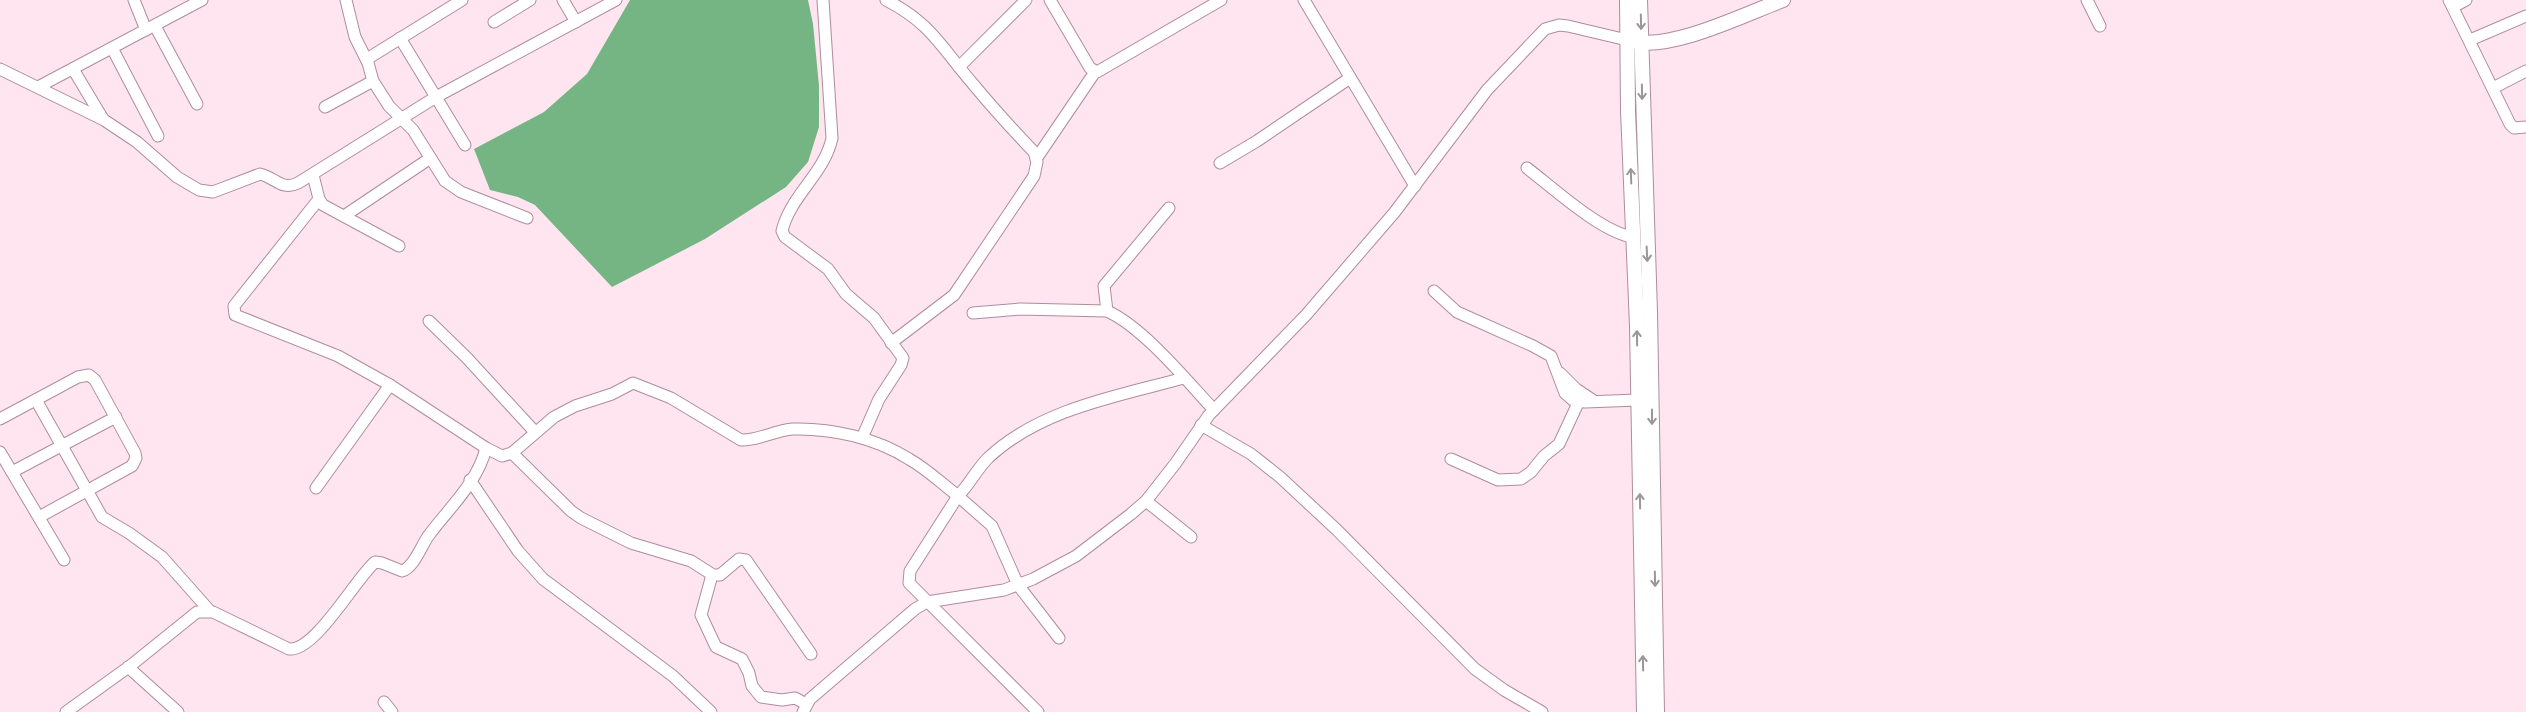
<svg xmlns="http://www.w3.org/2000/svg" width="2526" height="712" font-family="'Work Sans',sans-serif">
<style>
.water{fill:#75b583}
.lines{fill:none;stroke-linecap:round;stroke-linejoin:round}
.minor-casing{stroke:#b08c9c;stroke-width:13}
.tertiary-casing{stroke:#b08c9c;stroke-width:16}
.minor{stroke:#fff;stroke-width:11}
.tertiary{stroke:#fff;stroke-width:14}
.oneway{stroke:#9c9699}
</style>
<rect width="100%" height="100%" fill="#fee5f0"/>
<!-- water -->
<path class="water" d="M 630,0 L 808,0 L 813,24 L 819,86 L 819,127 L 808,162 L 786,187 L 705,239 L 612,287 L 535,205 L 518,197 L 490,190 L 474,149 L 544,112 L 587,74 Z"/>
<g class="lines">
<defs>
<g id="minor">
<path d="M 134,0 L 146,30"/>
<path d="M 346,0 L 355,37 L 368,63 L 373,81 L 389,106 L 413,130 L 445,181 L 461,192 L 527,218"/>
<path d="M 563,0 L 576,22"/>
<path d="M 823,0 L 832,138 C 825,173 790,196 782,231 L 785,237 L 828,269 L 846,294 L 874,318 L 903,358 L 901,365 L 879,399 L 862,438"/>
<path d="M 886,0 C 931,23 941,47 973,84 C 992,107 1013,130 1034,152 L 1037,162 L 1034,176 L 954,295 L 891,343"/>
<path d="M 1050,0 L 1090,68 L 1097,72 L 1221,0"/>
<path d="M 1304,0 L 1415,186"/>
<path d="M 2087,0 L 2100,26"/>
<path d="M 2449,0 L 2510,124 L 2514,128 L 2526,127"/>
<path d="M 2453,7 L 2466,0"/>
<path d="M 494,22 L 530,0"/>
<path d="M 155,26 L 197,104"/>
<path d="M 400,38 L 465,145"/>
<path d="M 2470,40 L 2526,16"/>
<path d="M 112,48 L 158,136"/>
<path d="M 367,59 L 462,0"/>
<path d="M 959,67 L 1026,0"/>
<path d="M 0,69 L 104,120 L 137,142 L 177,177 L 199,190 L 213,192 L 260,174 C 276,178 282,191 298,183 L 436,97 L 616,0"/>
<path d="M 73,69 L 103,119"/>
<path d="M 38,87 L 202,0"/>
<path d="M 2493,88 L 2526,71"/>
<path d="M 325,107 L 373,81"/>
<path d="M 1036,159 L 1095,72"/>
<path d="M 1220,163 L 1257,141 L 1350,78"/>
<path d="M 1527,168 C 1553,188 1602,233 1633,237"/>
<path d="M 313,175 L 319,199 L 323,205 L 399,246"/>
<path d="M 319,199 L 234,306 L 235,315 L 338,356 L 390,385 L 486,448 L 502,456 L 512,453 L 554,417 L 575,406 L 612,394 L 633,383 L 671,398 L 741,440 C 758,441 775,430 793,429 C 832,428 876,438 909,459 C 927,469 942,484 958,496 C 969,485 977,469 988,458 C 1040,409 1118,396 1184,378"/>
<path d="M 344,216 L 429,159"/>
<path d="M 1434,291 L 1457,312 L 1533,346 L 1551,356 L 1565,393 L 1573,400 L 1585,402 L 1638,400"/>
<path d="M 1107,311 L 1104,286 L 1169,208"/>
<path d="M 973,313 L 1020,309 L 1107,311 C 1143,327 1187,381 1214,410"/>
<path d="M 429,321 L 467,358 L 535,432"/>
<path d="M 1560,373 L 1576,389 L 1594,401"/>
<path d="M 36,400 L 102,517 L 129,533 L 162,557 L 209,610"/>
<path d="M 0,419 L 78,377 L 89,375 L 95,380 L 135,453 L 136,458 L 132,466 L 39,517"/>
<path d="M 1201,425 L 1251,454 L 1280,477 L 1337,530 L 1475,669 L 1504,690 L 1542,712"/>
<path d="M 0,452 L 64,560"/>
<path d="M 512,453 L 571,511 L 581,518 L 631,543 L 691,561 L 713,575 L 720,575 L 739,559 L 746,560 L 811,654"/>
<path d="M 1451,459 L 1498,480 L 1521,479 L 1531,472 L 1544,456 L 1559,444 L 1579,401"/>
<path d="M 12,472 L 116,417"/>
<path d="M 470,480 L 518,551 L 543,579 L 673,676 L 711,712"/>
<path d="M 316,488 L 390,385"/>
<path d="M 1146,501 L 1191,537"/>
<path d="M 712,575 L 701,615 L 716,647 L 742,659 L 749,673 L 752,686 L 761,697 L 782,700 L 795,698 L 806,704"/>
<path d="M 128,667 L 178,712"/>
<path d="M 384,702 L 392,712"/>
<path d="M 66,712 L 130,666 L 197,612 L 213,612 L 289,649 C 315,652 356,578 375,562 L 382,563 L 402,571 C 414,568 422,544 429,535 C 449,508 478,482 486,448"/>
<path d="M 803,712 L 810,699 L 915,609 L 927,602 L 1004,590 L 1033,579 L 1076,556 L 1131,514 L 1146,501 L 1175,464 L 1209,415 L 1306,315 L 1394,213 L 1487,90 L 1545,29 L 1559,25 L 1568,26 L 1627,40"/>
<path d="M 1038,712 L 909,583 L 910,571 L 958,496 L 992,526 L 1018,585 L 1059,638"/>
</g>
<g id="tertiary">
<path d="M 1627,0 L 1628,111 L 1637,326 L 1644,712"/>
<path d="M 1640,0 L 1650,312 L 1657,712"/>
<path d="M 1633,41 C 1671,51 1745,14 1783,0"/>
</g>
</defs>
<!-- minor casing -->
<use href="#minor" class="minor-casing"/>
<!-- tertiary casing -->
<use href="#tertiary" class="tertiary-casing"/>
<!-- minor -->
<use href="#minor" class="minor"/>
<!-- tertiary -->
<use href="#tertiary" class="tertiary"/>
</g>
<!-- one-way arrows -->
<defs><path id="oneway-shaft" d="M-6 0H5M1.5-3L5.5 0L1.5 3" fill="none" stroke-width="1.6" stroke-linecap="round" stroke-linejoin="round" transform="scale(1.25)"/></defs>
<g class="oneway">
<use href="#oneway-shaft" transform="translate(1641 22) rotate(89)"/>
<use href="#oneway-shaft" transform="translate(1642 92) rotate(89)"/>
<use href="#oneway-shaft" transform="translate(1631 176) rotate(-92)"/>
<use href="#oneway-shaft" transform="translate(1647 254) rotate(87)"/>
<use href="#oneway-shaft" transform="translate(1637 338) rotate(-91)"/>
<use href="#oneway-shaft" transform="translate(1652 417) rotate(90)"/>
<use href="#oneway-shaft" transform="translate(1640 501) rotate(-91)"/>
<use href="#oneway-shaft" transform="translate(1655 579) rotate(89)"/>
<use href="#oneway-shaft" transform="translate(1643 663) rotate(-91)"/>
</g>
</svg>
